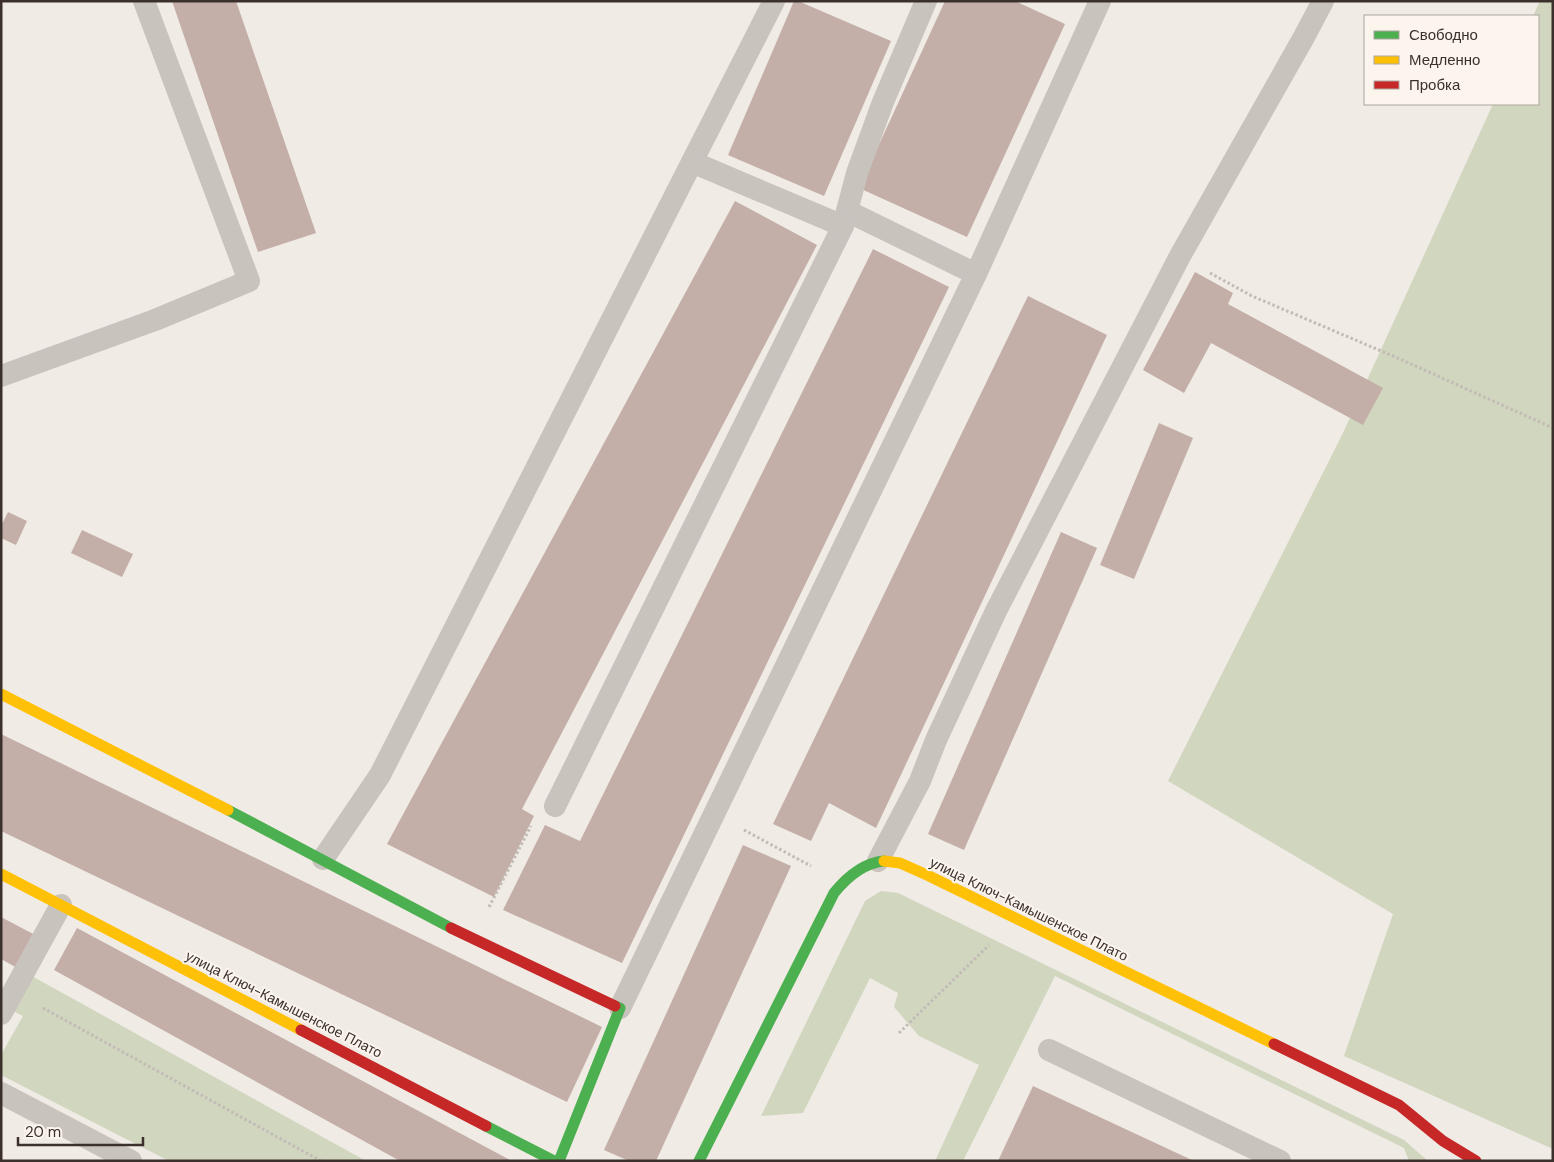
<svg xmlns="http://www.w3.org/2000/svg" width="1554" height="1162" font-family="'DM Sans',sans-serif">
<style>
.green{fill:#d1d6bf}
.building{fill:#c3afa7}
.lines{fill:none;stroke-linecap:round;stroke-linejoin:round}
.path{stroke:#c2bbb6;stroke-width:3;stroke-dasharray:2.5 2.5;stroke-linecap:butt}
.lane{stroke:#c9c3be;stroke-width:22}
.fast{stroke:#4caf50;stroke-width:11}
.slow{stroke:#ffc107;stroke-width:11}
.jam{stroke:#c62828;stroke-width:11}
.labels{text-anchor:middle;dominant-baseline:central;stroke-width:4;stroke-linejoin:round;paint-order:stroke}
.street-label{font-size:14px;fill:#3b302b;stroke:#fbf5ee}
</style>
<rect width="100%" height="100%" fill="#f0ebe5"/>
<!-- green -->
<g class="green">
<path d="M 1540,1 L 1553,1 L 1553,1149 L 1344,1056 L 1393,914 L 1168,781 L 1342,435 L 1493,104 L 1538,104 L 1538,16 L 1533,16 Z"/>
<path d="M 881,891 L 898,893 L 1404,1140 L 1428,1161 L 1409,1161 L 1404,1148 L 1055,976 L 963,1161 L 935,1161 L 979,1065 L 919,1036 L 894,1007 L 898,993 L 870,978 L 803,1113 L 761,1116 L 865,901 Z"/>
<path d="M 30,975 L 366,1161 L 169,1161 L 1,1075 L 1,1055 L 23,1016 L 11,1010 Z"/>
</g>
<!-- building -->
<g class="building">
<path d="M 172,1 L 236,1 L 316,233 L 258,252 Z"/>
<path d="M 794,1 L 798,1 L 891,41 L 824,196 L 728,155 Z"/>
<path d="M 945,1 L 1015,1 L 1065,24 L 967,237 L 859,188 Z"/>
<path d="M 735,201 L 817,245 L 522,809 L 534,816 L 494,897 L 387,844 Z"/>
<path d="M 873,249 L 949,287 L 622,963 L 503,910 L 545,825 L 580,841 Z"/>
<path d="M 1195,272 L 1233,293 L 1228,304 L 1383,388 L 1363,425 L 1211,343 L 1184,393 L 1143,370 Z"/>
<path d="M 1028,296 L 1107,335 L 876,828 L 829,803 L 811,841 L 773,824 Z"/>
<path d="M 1159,423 L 1193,438 L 1134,579 L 1100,565 Z"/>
<path d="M 8,512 L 27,521 L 16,545 L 1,538 L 1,526 Z"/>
<path d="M 82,530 L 133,554 L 122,577 L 71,553 Z"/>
<path d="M 1061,532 L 1097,548 L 964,850 L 928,834 Z"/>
<path d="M 1,734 L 602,1027 L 567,1102 L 1,831 Z"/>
<path d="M 743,845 L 791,866 L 656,1161 L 629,1161 L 604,1150 Z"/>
<path d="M 1,917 L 37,936 L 19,969 L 1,959 Z"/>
<path d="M 77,928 L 512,1161 L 400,1161 L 54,970 Z"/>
<path d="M 1033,1086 L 1194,1161 L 998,1161 Z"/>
</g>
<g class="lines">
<!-- path -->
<g class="path">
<path d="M 1210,273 L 1252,296 L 1400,359 L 1553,428"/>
<path d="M 744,830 L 811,866"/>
<path d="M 489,907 L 531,826"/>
<path d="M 43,1008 L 321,1161"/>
<path d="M 899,1033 L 989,945"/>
</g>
<!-- lane -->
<g class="lane">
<path d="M 692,162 L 774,1"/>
<path d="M 847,211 L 976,274"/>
<path d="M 1,376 L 155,320 L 249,281 L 144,1"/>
<path d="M 555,806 L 843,226 L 857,173 L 883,102 L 926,1"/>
<path d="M 323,859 L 380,775 L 692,162 L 843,226"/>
<path d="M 878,861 L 920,781 L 936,740 L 996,611 L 1180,256 L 1304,37 L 1323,1"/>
<path d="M 620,1008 L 976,274 L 1100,1"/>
<path d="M 1,1014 L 61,905"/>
<path d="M 1049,1050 L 1280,1161"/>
<path d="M 1,1093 L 131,1161"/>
</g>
<!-- fast -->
<g class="fast">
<path d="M 228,810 L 451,928"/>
<path d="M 486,1126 L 554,1161"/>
<path d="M 559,1161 L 620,1008 L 615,1006"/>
<path d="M 699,1161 L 834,893 C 847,877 863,863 884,861"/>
</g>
<!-- slow -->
<g class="slow">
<path d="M 1,694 L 228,810"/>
<path d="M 884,861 L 900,863 L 927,875 L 1274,1044"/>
<path d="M 1,874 L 301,1030"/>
</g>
<!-- jam -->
<g class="jam">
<path d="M 451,928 L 615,1006"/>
<path d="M 301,1030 L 486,1126"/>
<path d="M 1274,1044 L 1399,1105 L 1443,1141 L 1476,1161"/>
</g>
</g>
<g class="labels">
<!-- street labels -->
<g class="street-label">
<text transform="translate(1029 909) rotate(26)">улица Ключ-Камышенское Плато</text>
<text transform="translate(284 1004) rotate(27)">улица Ключ-Камышенское Плато</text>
</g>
</g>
<!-- border -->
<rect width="1554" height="1162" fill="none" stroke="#3b302b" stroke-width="5"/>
<!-- legend -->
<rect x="1364" y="15" width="175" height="90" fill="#fbf5ee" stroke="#aea6a0"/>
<rect x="1374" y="31" width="25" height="8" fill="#4caf50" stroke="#aea6a0"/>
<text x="1409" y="40" font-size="15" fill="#3b302b">Свободно</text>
<rect x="1374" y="56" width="25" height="8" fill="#ffc107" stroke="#aea6a0"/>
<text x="1409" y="65" font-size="15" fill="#3b302b">Медленно</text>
<rect x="1374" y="81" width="25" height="8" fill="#c62828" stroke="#aea6a0"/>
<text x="1409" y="90" font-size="15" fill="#3b302b">Пробка</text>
<!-- scale -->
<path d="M18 1137v8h125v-8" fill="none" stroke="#3b302b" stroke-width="2.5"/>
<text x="25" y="1137" font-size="15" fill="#3b302b" stroke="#fbf5ee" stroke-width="4" paint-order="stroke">20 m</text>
</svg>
